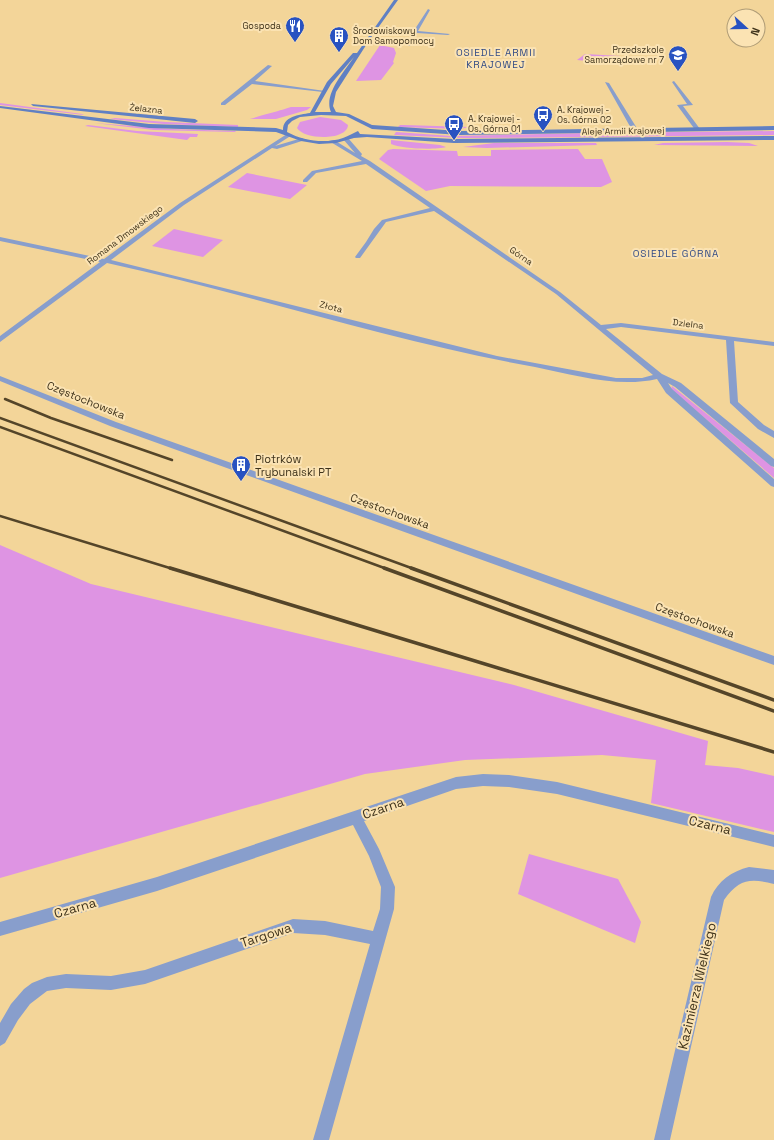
<svg xmlns="http://www.w3.org/2000/svg" width="774" height="1140" font-family="'Space Grotesk',sans-serif">
<style>
.green{fill:#de94e3}
.lines{fill:none;stroke-linecap:round;stroke-linejoin:round}
.street{fill:#889ecc;fill-rule:evenodd}
.secondary{fill:#6080c3;fill-rule:evenodd}
.rail-far1{stroke:#544529;stroke-width:2.5}
.rail{stroke:#544529;stroke-width:3.5}
.labels{text-anchor:middle;dominant-baseline:central;stroke-width:4;stroke-linejoin:round;paint-order:stroke}
.far-poi-label{font-size:9px;fill:#3e321a;stroke:#fbe3b3;text-anchor:start}
.far-street-label{font-size:9px;fill:#3e321a;stroke:#fbe3b3}
.far-neighbourhood-label{font-size:10px;letter-spacing:1px;fill:#334c85;stroke:#fbe3b3}
.street-label{font-size:11px;fill:#3e321a;stroke:#fbe3b3}
.poi-label{font-size:11px;fill:#3e321a;stroke:#fbe3b3;text-anchor:start}
.near-street-label{font-size:13px;fill:#3e321a;stroke:#fbe3b3}
</style>
<rect width="100%" height="100%" fill="#f3d599"/>
<!-- green -->
<g class="green">
<path d="M 380,45 L 394,48 L 396,53 L 393,62 L 394,63 L 381,80 L 356,81 Z"/>
<path d="M 585,54 L 620,56 L 620,64 L 577,60 Z"/>
<path d="M 0,103 L 82,114 L 84,115 L 0,105 Z"/>
<path d="M 291,107 L 311,107 L 307,110 L 276,119 L 250,119 C 252,118 286,109 291,107 Z"/>
<path d="M 320,117 L 341,120 L 348,125 C 347,141 304,140 297,128 L 300,122 Z"/>
<path d="M 115,118 L 166,122 L 238,125 L 238,127 L 164,124 L 110,119 Z"/>
<path d="M 94,123 L 171,129 L 236,131 L 235,132 L 154,130 Z"/>
<path d="M 88,125 L 137,131 L 198,134 L 197,137 L 190,137 L 187,140 L 85,126 Z"/>
<path d="M 400,125 L 404,125 L 469,127 L 460,129 L 398,127 Z"/>
<path d="M 774,131 L 774,135 L 599,137 L 597,133 Z"/>
<path d="M 396,132 L 451,136 L 591,133 L 593,137 L 464,138 L 394,135 Z"/>
<path d="M 391,140 L 440,145 L 446,147 C 436,150 401,149 391,144 Z"/>
<path d="M 727,142 L 749,143 L 758,146 L 654,145 L 663,143 Z"/>
<path d="M 494,143 L 596,143 L 597,145 L 487,148 L 463,147 Z"/>
<path d="M 393,149 L 457,151 L 458,156 L 491,156 L 491,150 L 578,149 L 585,159 L 602,159 L 612,182 L 601,187 L 450,186 L 426,191 L 379,159 L 388,150 Z"/>
<path d="M 247,173 L 307,185 L 290,199 L 228,187 Z"/>
<path d="M 174,229 L 223,240 L 203,257 L 152,246 Z"/>
<path d="M 672,386 L 774,468 L 774,478 L 671,389 Z"/>
<path d="M 0,545 L 91,584 L 514,685 L 708,741 L 705,765 L 738,768 L 774,776 L 774,832 L 651,803 L 656,760 L 602,755 L 465,760 L 365,774 L 0,878 Z"/>
<path d="M 529,854 L 618,879 L 641,922 L 635,943 L 518,894 Z"/>
</g>
<g class="lines">
<!-- street -->
<g class="street">
<path d="M 428,9 L 430,10 L 418,31 L 450,34 L 448,35 L 417,33 L 410,46 L 406,46 L 413,32 Z"/>
<path d="M 268,65 L 272,66 L 255,81 L 325,91 L 323,92 L 252,84 L 225,105 L 221,105 L 221,103 Z"/>
<path d="M 674,81 L 693,105 L 683,106 L 700,129 L 700,131 L 696,131 L 677,105 L 687,104 L 672,82 Z"/>
<path d="M 605,82 L 609,83 L 638,130 L 637,131 L 632,130 Z"/>
<path d="M 287,134 L 292,135 L 275,146 L 302,138 L 305,140 L 277,149 L 272,148 L 184,205 L 111,260 L 497,356 L 616,378 L 642,378 L 653,375 L 556,294 L 434,211 L 386,222 L 360,258 L 356,258 L 355,257 L 366,242 L 374,229 L 382,220 L 430,208 L 366,164 L 316,173 L 307,182 L 303,182 L 303,180 L 312,171 L 362,161 L 329,141 L 334,140 L 355,153 L 343,139 L 348,138 L 362,154 L 361,156 L 370,161 L 560,292 L 601,325 L 621,323 L 774,342 L 774,346 L 734,341 L 738,402 L 764,425 L 774,431 L 774,438 L 758,429 L 730,403 L 726,340 L 621,327 L 606,329 L 662,374 L 681,383 L 774,459 L 774,467 L 771,466 L 675,387 L 668,383 L 672,389 L 774,479 L 774,487 L 771,486 L 666,393 L 657,379 C 617,388 575,375 535,367 C 391,341 250,294 107,263 L 0,342 L 0,336 L 100,262 L 0,241 L 0,237 L 104,259 L 180,203 Z"/>
<path d="M 0,376 L 116,422 L 774,656 L 774,665 L 110,426 L 0,381 Z"/>
<path d="M 483,774 L 509,775 L 557,782 L 774,835 L 774,847 L 557,794 L 509,787 L 483,786 L 456,789 L 364,821 L 379,849 L 395,887 L 394,909 L 329,1140 L 313,1140 L 370,944 L 325,935 L 293,933 L 145,984 L 111,990 L 66,988 L 47,991 L 30,1004 L 18,1020 L 5,1043 L 0,1046 L 0,1023 L 11,1004 L 24,989 L 32,983 L 47,977 L 66,974 L 111,976 L 145,970 L 293,919 L 325,921 L 373,931 L 380,909 L 381,887 L 369,856 L 353,825 L 157,891 L 0,936 L 0,922 L 157,877 L 456,777 Z"/>
<path d="M 749,867 L 774,870 L 774,884 C 750,878 739,879 724,900 L 670,1140 L 654,1140 L 711,897 C 718,881 732,871 749,867 Z"/>
</g>
<!-- secondary -->
<g class="secondary">
<path d="M 394,0 L 398,0 L 370,39 L 336,92 L 333,106 L 336,112 L 349,114 L 372,125 L 460,131 L 774,126 L 774,130 L 460,135 L 372,129 L 346,116 L 321,115 L 300,117 L 292,121 L 288,125 L 287,132 C 304,141 325,144 343,138 C 349,136 353,133 358,131 L 360,134 L 454,139 L 774,136 L 774,140 L 454,143 L 367,137 L 354,138 L 336,143 L 319,144 L 301,141 L 276,132 L 149,128 L 0,108 L 0,106 L 149,124 L 276,128 L 283,130 C 283,116 299,115 310,113 L 327,82 L 353,53 L 357,53 ZM 354,57 C 345,71 323,94 331,112 L 315,112 L 331,84 Z"/>
<path d="M 31,104 L 195,119 L 198,121 L 195,123 L 33,106 Z"/>
</g>
<!-- rail-far1 -->
<g class="rail-far1">
<path d="M 5,399 L 51,418 L 172,460"/>
<path d="M 0,418 L 414,569"/>
<path d="M 0,427 L 387,569"/>
<path d="M 0,516 L 173,569"/>
</g>
<!-- rail -->
<g class="rail">
<path d="M 170,568 L 774,752"/>
<path d="M 384,568 L 774,711"/>
<path d="M 411,568 L 774,700"/>
</g>
</g>
<!-- icons -->
<defs>
<symbol id="restaurant-pin" viewBox="-11 -11 22 30"><path d="M0 17L-7.5 6A9.5 9.5 0 1 1 7.5 6Z" fill="#2852c1" stroke="#fbe3b3"/><path d="M-5-6h1v4h1v-4h1v4h1v-4h1v5L-1.5 .5V6h-2V.5L-5-1ZM5-6V6H3V1.5H1.5Q1.5-4 5-6Z" fill="#fff"/></symbol>
<symbol id="building-pin" viewBox="-11 -11 22 30"><path d="M0 17L-7.5 6A9.5 9.5 0 1 1 7.5 6Z" fill="#2852c1" stroke="#fbe3b3"/><path d="M-4-6H4V6H1V3H-1V6H-4ZM-2.5-4.3h1.7v1.8h-1.7ZM.8-4.3h1.7v1.8H.8ZM-2.5-1h1.7V.8h-1.7ZM.8-1h1.7V.8H.8Z" fill="#fff"/></symbol>
<symbol id="school-pin" viewBox="-11 -11 22 30"><path d="M0 17L-7.5 6A9.5 9.5 0 1 1 7.5 6Z" fill="#2852c1" stroke="#fbe3b3"/><path d="M0-5L7-2L0 1L-7-2ZM-4 1L0 2.5L4 1V4Q0 6-4 4Z" fill="#fff"/></symbol>
<symbol id="bus-pin" viewBox="-11 -11 22 30"><path d="M0 17L-7.5 6A9.5 9.5 0 1 1 7.5 6Z" fill="#2852c1" stroke="#fbe3b3"/><path d="M-5-6H5V4H4V6H2V4H-2V6H-4V4H-5ZM-3.5-4V0h7V-4ZM-3.5 1.2v1.5H-2V1.2ZM2 1.2v1.5H3.5V1.2Z" fill="#fff"/></symbol>
</defs>
<g fill-rule="evenodd">
<use href="#restaurant-pin" x="284" y="15" width="22" height="30"/>
<use href="#building-pin" x="328" y="25" width="22" height="30"/>
<use href="#school-pin" x="667" y="44" width="22" height="30"/>
<use href="#bus-pin" x="532" y="104" width="22" height="30"/>
<use href="#bus-pin" x="443" y="113" width="22" height="30"/>
<use href="#building-pin" x="230" y="454" width="22" height="30"/>
</g>
<g class="labels">
<!-- far-poi labels -->
<g class="far-poi-label">
<text x="281" y="26" text-anchor="end">Gospoda</text>
<text x="353" y="31">Środowiskowy<tspan x="353" dy="10">Dom Samopomocy</tspan></text>
<text x="664" y="50" text-anchor="end">Przedszkole<tspan x="664" dy="10">Samorządowe nr 7</tspan></text>
<text x="557" y="110">A. Krajowej -<tspan x="557" dy="10">Os. Górna 02</tspan></text>
<text x="468" y="119">A. Krajowej -<tspan x="468" dy="10">Os. Górna 01</tspan></text>
</g>
<!-- far-street labels -->
<g class="far-street-label">
<text transform="translate(146 109) rotate(6)">Żelazna</text>
<text transform="translate(623 131) rotate(-1)">Aleje Armii Krajowej</text>
<text transform="translate(125 235) rotate(-37)">Romana Dmowskiego</text>
<text transform="translate(521 256) rotate(34)">Górna</text>
<text transform="translate(331 307) rotate(14)">Złota</text>
<text transform="translate(688 324) rotate(7)">Dzielna</text>
</g>
<!-- far-neighbourhood labels -->
<g class="far-neighbourhood-label">
<text x="496" y="52">OSIEDLE ARMII<tspan x="496" dy="12">KRAJOWEJ</tspan></text>
<text x="676" y="253">OSIEDLE GÓRNA</text>
</g>
<!-- street labels -->
<g class="street-label">
<text transform="translate(86 400) rotate(22)">Częstochowska</text>
<text transform="translate(390 511) rotate(20)">Częstochowska</text>
<text transform="translate(695 620) rotate(20)">Częstochowska</text>
</g>
<!-- poi labels -->
<g class="poi-label">
<text x="255" y="459">Piotrków<tspan x="255" dy="13">Trybunalski PT</tspan></text>
</g>
<!-- near-street labels -->
<g class="near-street-label">
<text transform="translate(383 808) rotate(-19)">Czarna</text>
<text transform="translate(710 825) rotate(14)">Czarna</text>
<text transform="translate(75 908) rotate(-16)">Czarna</text>
<text transform="translate(266 935) rotate(-18)">Targowa</text>
<text transform="translate(697 986) rotate(-77)">Kazimierza Wielkiego</text>
</g>
</g>
<!-- north arrow -->
<g transform="translate(746 28) rotate(111)"><circle r="19" fill="#fbe3b3" stroke="#af9c76"/>
<path d="M0-3L7 15L0 10L-7 15Z" fill="#2852c1"/>
<text y="-6" font-size="11" font-weight="bold" text-anchor="middle" fill="#3e321a">N</text>
</g>
</svg>
